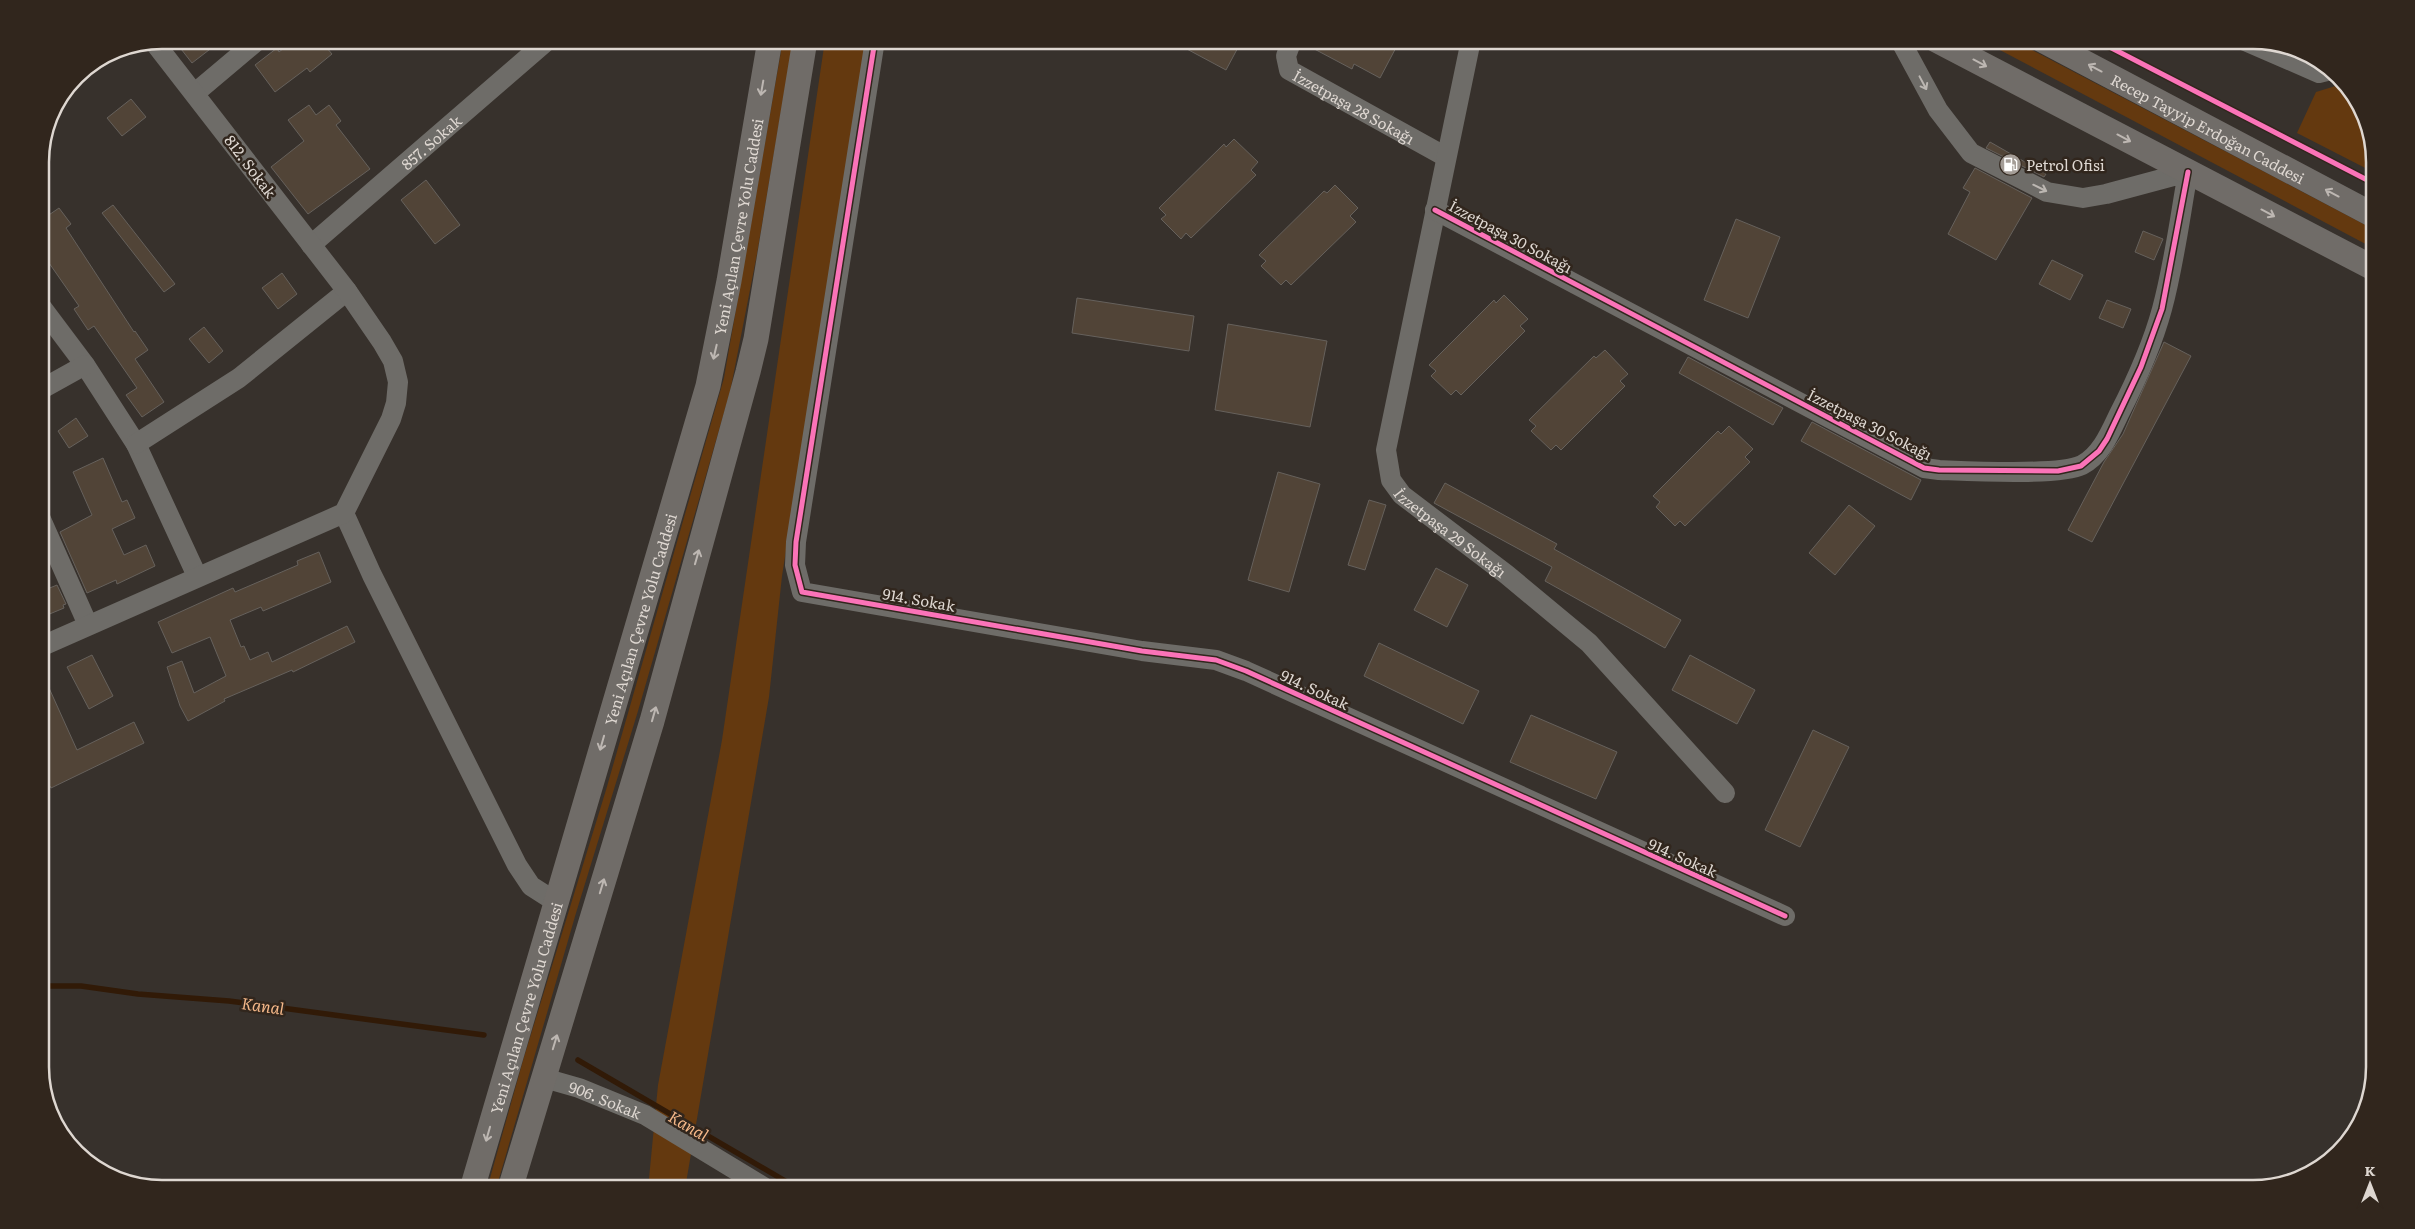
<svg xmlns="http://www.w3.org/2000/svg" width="2415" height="1229" font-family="Literata,serif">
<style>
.green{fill:#64390f}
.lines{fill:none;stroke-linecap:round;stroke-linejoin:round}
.stream{stroke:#311a07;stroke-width:5.5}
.building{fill:#514437;stroke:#66615c}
.minor{stroke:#6e6c68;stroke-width:20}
.major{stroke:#706c68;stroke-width:25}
.cycleway-casing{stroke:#31261d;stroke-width:8}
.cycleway{stroke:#fb73b8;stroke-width:5}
.oneway{stroke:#bdb7b2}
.oneway2{stroke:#bcb7b2}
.labels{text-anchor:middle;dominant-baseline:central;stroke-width:5;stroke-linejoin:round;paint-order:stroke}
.street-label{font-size:15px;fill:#ded7d1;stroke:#31261d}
.poi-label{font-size:15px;fill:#ded7d1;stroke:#31261d;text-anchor:start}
.water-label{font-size:16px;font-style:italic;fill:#f5b889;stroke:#31261d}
.rim{fill:none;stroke:#ded7d1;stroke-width:2.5}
</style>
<rect width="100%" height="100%" fill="#37312c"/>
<!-- green -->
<g class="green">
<path d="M 783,40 L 793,40 L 757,254 L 730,392 L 638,711 L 576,913 L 496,1189 L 487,1189 L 524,1057 L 606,790 L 724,378 Z"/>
<path d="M 825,40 L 866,40 L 782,576 L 769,697 L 685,1189 L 648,1189 L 658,1085 L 722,740 Z"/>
<path d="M 1981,40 L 2013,40 L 2375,230 L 2375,249 Z"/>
<path d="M 2342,84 L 2354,94 L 2375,154 L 2375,173 L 2297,133 L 2316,92 Z"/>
</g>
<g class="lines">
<!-- stream -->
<g class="stream">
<path d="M 40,986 L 81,986 L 138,994 L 229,1001 L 484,1035"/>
<path d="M 578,1060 L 799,1189"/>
</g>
</g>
<!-- building -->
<g class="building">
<path d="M 174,40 L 222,40 L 192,63 Z"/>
<path d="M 294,40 L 320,40 L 332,54 L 310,72 L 307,68 L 275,92 L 255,65 L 277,48 L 279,52 Z"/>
<path d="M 1170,40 L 1242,40 L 1226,70 Z"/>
<path d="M 1304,40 L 1400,40 L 1380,78 L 1354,64 L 1352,69 L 1303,43 Z"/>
<path d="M 131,99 L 146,117 L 122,136 L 107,118 Z"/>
<path d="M 309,105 L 316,115 L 329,105 L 341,121 L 336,125 L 370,169 L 308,214 L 271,167 L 304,141 L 288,120 Z"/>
<path d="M 1234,139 L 1258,162 L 1251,170 L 1256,175 L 1191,238 L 1186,233 L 1181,239 L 1161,219 L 1166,215 L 1159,208 L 1224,144 L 1226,147 Z"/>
<path d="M 1990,142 L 2046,174 L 2044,177 L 1986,148 Z"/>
<path d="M 1975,168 L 2032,198 L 1996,260 L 1948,234 L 1970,192 L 1963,188 Z"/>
<path d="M 426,180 L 460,225 L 435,244 L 401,200 Z"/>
<path d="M 1335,185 L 1358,208 L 1350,216 L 1356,222 L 1291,285 L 1286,280 L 1281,285 L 1261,266 L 1266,261 L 1259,255 L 1324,191 L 1327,193 Z"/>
<path d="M 113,205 L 175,284 L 164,292 L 102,213 Z"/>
<path d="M 59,208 L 71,224 L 66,228 L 134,332 L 135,331 L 148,350 L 135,359 L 164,402 L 142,417 L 126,395 L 137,388 L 94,326 L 88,330 L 74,309 L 79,306 L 40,250 L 40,221 Z"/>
<path d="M 1736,219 L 1780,237 L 1748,318 L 1704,300 Z"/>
<path d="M 2143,231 L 2163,239 L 2154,260 L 2135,252 Z"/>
<path d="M 2052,260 L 2083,275 L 2070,300 L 2039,284 Z"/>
<path d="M 282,273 L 297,294 L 278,309 L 262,288 Z"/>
<path d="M 1504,295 L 1528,319 L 1520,326 L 1525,331 L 1461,395 L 1456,390 L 1451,395 L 1431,376 L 1436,371 L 1429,365 L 1494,300 L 1496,303 Z"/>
<path d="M 1077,298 L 1194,316 L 1189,351 L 1072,333 Z"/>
<path d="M 2107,300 L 2131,309 L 2123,328 L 2099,318 Z"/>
<path d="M 1228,324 L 1327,341 L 1310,427 L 1215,410 Z"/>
<path d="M 204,327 L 223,351 L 209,363 L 189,339 Z"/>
<path d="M 2164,342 L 2191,356 L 2092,542 L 2068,530 L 2104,462 L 2123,434 Z"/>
<path d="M 1605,350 L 1628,374 L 1620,381 L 1625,386 L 1561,450 L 1556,445 L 1551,450 L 1531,431 L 1536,426 L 1529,420 L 1594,356 L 1596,358 Z"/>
<path d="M 1688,357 L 1783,408 L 1773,425 L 1679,373 Z"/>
<path d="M 76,418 L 88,436 L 69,448 L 58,431 Z"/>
<path d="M 1812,422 L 1921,480 L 1911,500 L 1801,441 Z"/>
<path d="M 1729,426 L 1753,449 L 1745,457 L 1750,462 L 1685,526 L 1680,521 L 1675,526 L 1656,507 L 1660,502 L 1653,496 L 1718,431 L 1721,434 Z"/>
<path d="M 103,458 L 122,502 L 127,500 L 135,518 L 112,529 L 124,555 L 146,545 L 155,566 L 117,584 L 116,580 L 87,593 L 60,532 L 92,515 L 73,472 Z"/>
<path d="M 1278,472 L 1320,484 L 1289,592 L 1248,580 Z"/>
<path d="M 1445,483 L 1557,544 L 1554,549 L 1681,620 L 1665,648 L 1545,581 L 1552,567 L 1434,503 Z"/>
<path d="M 1369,500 L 1386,505 L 1365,570 L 1348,565 Z"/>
<path d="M 1849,505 L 1875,526 L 1835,575 L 1809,553 Z"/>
<path d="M 319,552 L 331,582 L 263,611 L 261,607 L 230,620 L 241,647 L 244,646 L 250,660 L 268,652 L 272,662 L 347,626 L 355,642 L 293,672 L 292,670 L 224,699 L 225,701 L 188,721 L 180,706 L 167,667 L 182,661 L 194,693 L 226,676 L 210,637 L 172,653 L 158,622 L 233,588 L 235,592 L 298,565 L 297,561 Z"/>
<path d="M 1436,568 L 1468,585 L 1447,627 L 1414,610 Z"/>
<path d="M 57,585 L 66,604 L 63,605 L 64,608 L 40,618 L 40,592 Z"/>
<path d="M 1379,643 L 1479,691 L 1463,724 L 1364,676 Z"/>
<path d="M 92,655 L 113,696 L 89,709 L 67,667 Z"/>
<path d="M 1690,655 L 1755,690 L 1737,724 L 1672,690 Z"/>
<path d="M 40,668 L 77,750 L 134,722 L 144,743 L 51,788 L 50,786 L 40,791 Z"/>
<path d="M 1531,715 L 1617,752 L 1596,799 L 1510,762 Z"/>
<path d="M 1813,730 L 1849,747 L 1800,847 L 1765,830 Z"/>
</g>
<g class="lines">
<!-- minor -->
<g class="minor">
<path d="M 875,40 L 796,542 L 795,565 L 802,592 L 1142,651 L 1216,660 L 1246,671 L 1785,916"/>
<path id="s1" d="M 1292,40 L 1286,56 L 1289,70 L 1446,157"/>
<path id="s2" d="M 1471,40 L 1386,450 L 1391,480 L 1402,495 L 1506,574 L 1589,643 L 1725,793"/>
<path d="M 2243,40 L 2319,73 L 2327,71"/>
<path d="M 195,93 L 258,40"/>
<path d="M 1435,210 L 1924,468 L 1939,470 C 1967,471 2060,476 2082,465 C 2101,455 2110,433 2119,414 C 2136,381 2152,346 2162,309 C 2174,265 2180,217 2188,172 L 2106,194 L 2083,198 L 2047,192 L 1971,153 L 1938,110 L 1900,40"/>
<path id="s3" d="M 311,245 L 548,40"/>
<path d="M 40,305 L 85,365 L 136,444 L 197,576"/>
<path d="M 40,390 L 85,365"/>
<path d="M 136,444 L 239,378 L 347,291"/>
<path d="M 344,513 L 372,575 L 517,865 L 531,886 L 556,902"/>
<path d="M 40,517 L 88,625"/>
<path d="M 40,647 L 344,513 L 391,419 L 396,403 L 398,382 L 393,361 L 382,342 L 347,291 L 154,42"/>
<path id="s4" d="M 544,1078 L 579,1088 L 645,1115 L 767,1189"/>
</g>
<!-- major -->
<g class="major">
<path d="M 1936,40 L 2375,269"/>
<path id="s5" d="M 2042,40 L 2375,216"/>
<path id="s6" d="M 472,1189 L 708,386 L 729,281 L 770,40"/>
<path d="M 510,1189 L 652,721 L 748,372 L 756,339 L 805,40"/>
</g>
<defs>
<g id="cycleway">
<path d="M 875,40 L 796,542 L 795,565 L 802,592 L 1142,651 L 1216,660 L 1246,671 L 1785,916"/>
<path d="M 2096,40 L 2375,184"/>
<path d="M 1435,210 L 1924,468 L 1939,470 L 2058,471 L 2081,466 L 2099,451 L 2107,439 L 2141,367 L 2162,309 L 2188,172"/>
</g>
</defs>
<!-- cycleway casing -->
<use href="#cycleway" class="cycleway-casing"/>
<!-- cycleway -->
<use href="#cycleway" class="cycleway"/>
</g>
<!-- one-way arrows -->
<defs><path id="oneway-shaft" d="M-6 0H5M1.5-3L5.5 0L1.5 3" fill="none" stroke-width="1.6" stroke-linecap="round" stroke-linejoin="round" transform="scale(1.25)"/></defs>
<g class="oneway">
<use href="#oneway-shaft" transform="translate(1980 63) rotate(28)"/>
<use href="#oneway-shaft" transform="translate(2095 68) rotate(-152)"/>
<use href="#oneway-shaft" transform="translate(762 88) rotate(100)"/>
<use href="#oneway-shaft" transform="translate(2124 138) rotate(28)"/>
<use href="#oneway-shaft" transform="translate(2332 193) rotate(-152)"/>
<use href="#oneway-shaft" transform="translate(2268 213) rotate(28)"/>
<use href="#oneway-shaft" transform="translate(715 352) rotate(103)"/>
<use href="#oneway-shaft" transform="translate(697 557) rotate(-74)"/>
<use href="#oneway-shaft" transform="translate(654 714) rotate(-74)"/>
<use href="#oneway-shaft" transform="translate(602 743) rotate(106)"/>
<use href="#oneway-shaft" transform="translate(602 886) rotate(-73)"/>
<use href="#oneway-shaft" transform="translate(555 1042) rotate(-73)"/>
<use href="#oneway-shaft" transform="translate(488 1134) rotate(106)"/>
</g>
<g class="oneway2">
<use href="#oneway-shaft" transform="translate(1923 83) rotate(62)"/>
<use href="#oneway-shaft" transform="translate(2040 188) rotate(26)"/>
</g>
<!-- icons -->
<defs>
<symbol id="fuel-disc" viewBox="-11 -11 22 22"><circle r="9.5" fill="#a49d97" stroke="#31261d"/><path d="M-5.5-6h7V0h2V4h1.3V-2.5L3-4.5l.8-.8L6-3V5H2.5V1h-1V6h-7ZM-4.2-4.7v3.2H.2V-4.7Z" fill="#fff"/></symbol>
</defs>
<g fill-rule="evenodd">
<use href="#fuel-disc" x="1998" y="152" width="25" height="25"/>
</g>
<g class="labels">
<!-- street labels -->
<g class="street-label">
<text stroke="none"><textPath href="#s1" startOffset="106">İzzetpaşa 28 Sokağı</textPath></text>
<text stroke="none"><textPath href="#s5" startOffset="188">Recep Tayyip Erdoğan Caddesi</textPath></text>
<text stroke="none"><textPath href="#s3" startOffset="158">857. Sokak</textPath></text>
<text transform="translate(251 166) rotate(53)">812. Sokak</text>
<text stroke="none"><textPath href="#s6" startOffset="999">Yeni Açılan Çevre Yolu Caddesi</textPath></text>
<text transform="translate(1511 236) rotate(28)">İzzetpaşa 30 Sokağı</text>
<text transform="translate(1870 424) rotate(27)">İzzetpaşa 30 Sokağı</text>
<text stroke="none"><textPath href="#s2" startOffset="529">İzzetpaşa 29 Sokağı</textPath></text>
<text transform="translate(919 599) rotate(10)">914. Sokak</text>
<text stroke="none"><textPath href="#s6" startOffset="594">Yeni Açılan Çevre Yolu Caddesi</textPath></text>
<text transform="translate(1315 689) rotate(25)">914. Sokak</text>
<text transform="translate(1683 857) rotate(24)">914. Sokak</text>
<text stroke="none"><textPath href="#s6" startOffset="189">Yeni Açılan Çevre Yolu Caddesi</textPath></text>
<text stroke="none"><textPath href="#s4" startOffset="65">906. Sokak</textPath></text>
</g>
<!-- poi labels -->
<g class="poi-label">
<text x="2026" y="164">Petrol Ofisi</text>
</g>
<!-- water labels -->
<g class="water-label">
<text transform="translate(263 1005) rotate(8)">Kanal</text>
<text transform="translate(689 1125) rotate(30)">Kanal</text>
</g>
</g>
<!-- crop -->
<path d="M0 0H2415V1229H0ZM162 49H2253A113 113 0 0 1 2366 162V1067A113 113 0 0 1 2253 1180H162A113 113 0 0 1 49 1067V162A113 113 0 0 1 162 49Z" fill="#31261d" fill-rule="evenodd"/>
<path class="rim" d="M162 49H2253A113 113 0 0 1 2366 162V1067A113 113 0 0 1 2253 1180H162A113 113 0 0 1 49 1067V162A113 113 0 0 1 162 49Z"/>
<!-- north arrow -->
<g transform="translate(2370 1184)" stroke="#31261d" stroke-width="4" paint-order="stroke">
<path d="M0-4L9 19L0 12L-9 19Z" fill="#ded7d1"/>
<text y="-8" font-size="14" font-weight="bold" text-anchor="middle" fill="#ded7d1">K</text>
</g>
</svg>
